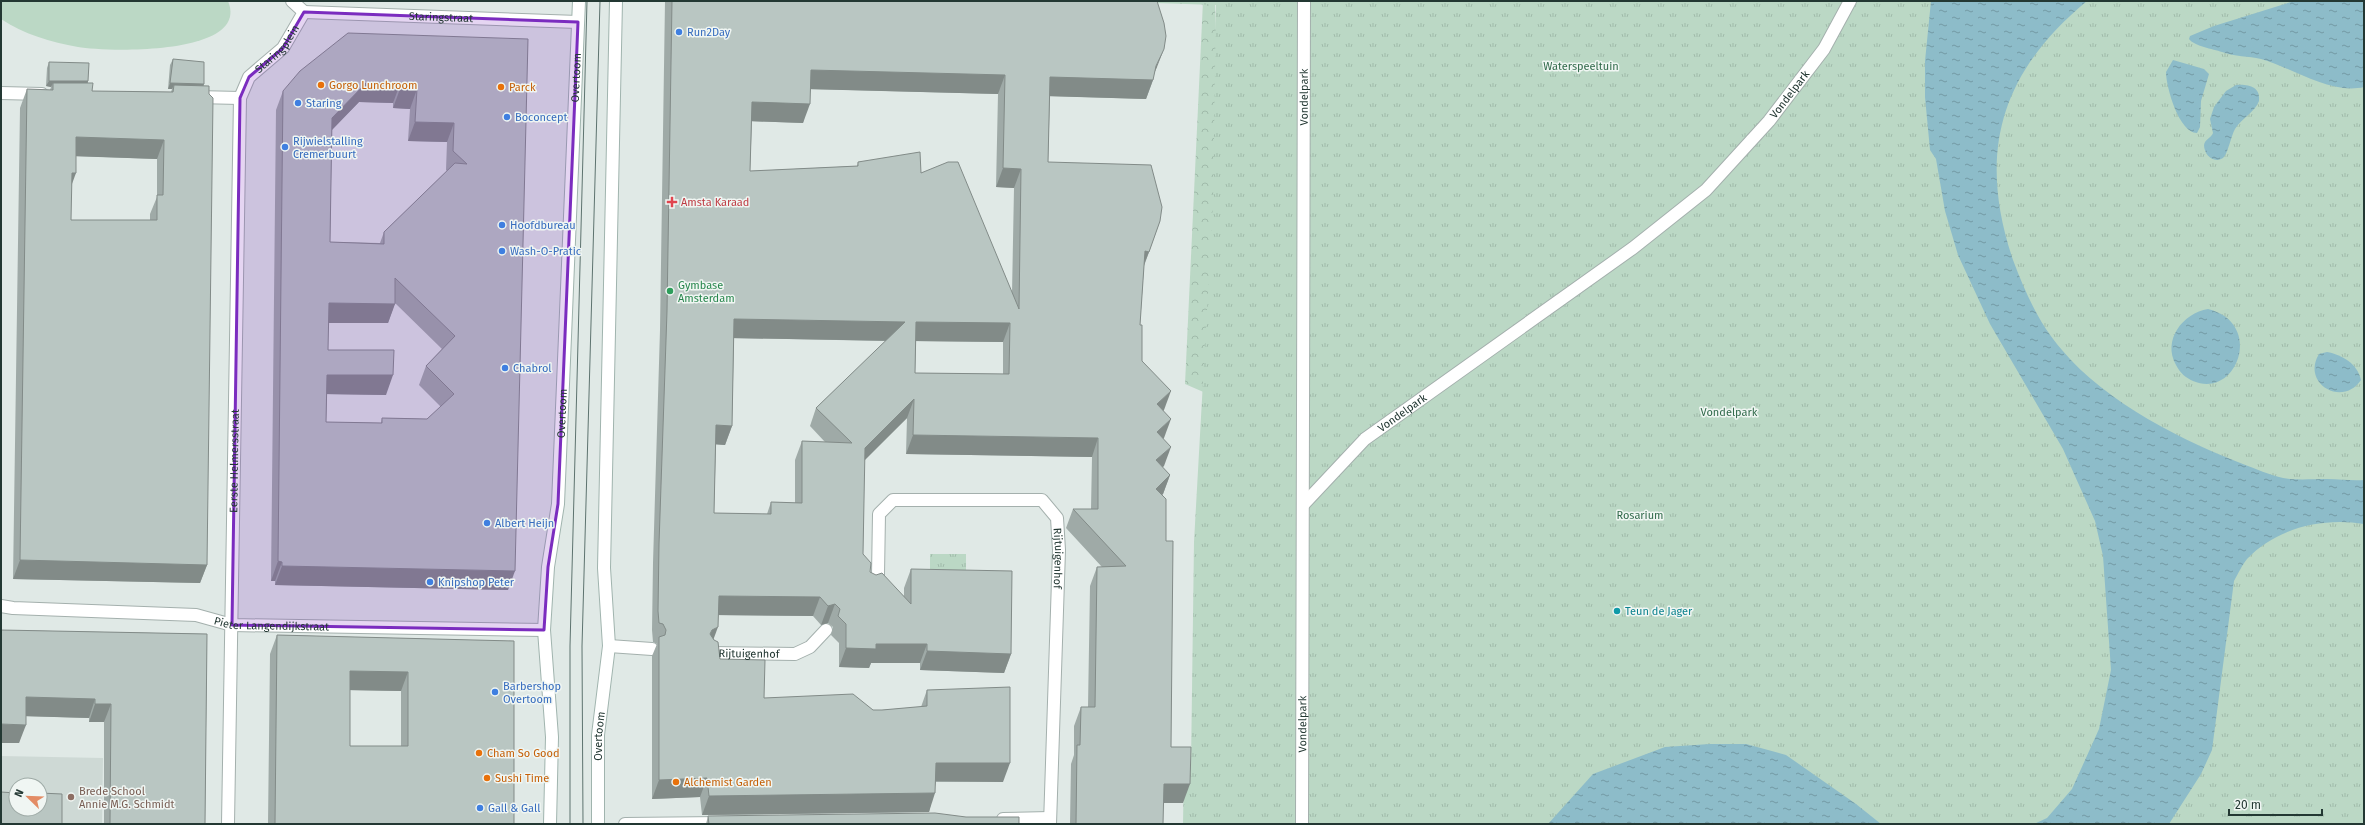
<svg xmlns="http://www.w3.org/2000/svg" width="2365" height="825" font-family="'Fira Sans',sans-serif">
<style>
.built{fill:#ced9d5;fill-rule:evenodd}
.green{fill:#bbd8c5}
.forest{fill:url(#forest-crowns)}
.park{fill:url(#park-tufts)}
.water{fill:url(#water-ripples)}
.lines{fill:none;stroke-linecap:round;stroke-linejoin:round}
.street-casing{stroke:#a4b0ad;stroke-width:14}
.secondary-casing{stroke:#a0b4ae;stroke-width:14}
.street{stroke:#fff;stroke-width:12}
.secondary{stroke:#fff;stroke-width:12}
.tram{stroke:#5d736f;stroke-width:1}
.wall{fill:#9faaa7;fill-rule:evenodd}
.shaded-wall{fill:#828b88}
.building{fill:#b9c6c2;stroke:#828b88;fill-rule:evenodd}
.marked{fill:#7b2cbf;fill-opacity:0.2;stroke:#7b2cbf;stroke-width:3;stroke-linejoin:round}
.shop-dot{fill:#3f7fe0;stroke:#f0f6f3;stroke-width:1.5}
.food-dot{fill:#e8710a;stroke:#f0f6f3;stroke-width:1.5}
.health-dot{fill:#e0444e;stroke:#f0f6f3;stroke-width:1.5}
.leisure-dot{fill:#2e9e5b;stroke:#f0f6f3;stroke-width:1.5}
.culture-dot{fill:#0f9aa8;stroke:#f0f6f3;stroke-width:1.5}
.education-dot{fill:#8d6e63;stroke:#f0f6f3;stroke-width:1.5}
.labels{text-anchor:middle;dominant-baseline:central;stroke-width:3;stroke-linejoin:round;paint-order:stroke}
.street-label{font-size:11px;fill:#233833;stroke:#f0f6f3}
.shop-label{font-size:11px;fill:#366cbe;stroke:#f0f6f3;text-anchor:start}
.park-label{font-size:11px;fill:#316a4b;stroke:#f0f6f3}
.food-label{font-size:11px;fill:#c56008;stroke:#f0f6f3;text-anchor:start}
.health-label{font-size:11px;fill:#be3a42;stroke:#f0f6f3;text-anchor:start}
.leisure-label{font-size:11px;fill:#27864d;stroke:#f0f6f3;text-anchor:start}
.culture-label{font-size:11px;fill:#0d838f;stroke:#f0f6f3;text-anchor:start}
.education-label{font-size:11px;fill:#785e54;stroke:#f0f6f3;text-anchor:start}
</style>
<defs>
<pattern id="forest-crowns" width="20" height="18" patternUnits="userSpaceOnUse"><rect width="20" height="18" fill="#bbd8c5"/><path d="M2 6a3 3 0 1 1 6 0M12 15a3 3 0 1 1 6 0" fill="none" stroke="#a0baaa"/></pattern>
<pattern id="park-tufts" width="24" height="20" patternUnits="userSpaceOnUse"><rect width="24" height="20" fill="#bbd8c5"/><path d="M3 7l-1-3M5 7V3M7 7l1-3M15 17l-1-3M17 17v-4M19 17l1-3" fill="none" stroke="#a0baaa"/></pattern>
<pattern id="water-ripples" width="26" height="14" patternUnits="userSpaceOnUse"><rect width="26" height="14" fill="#8dbcc9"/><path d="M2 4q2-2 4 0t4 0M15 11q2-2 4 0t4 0" fill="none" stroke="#739aa4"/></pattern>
</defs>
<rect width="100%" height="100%" fill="#e0e9e6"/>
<!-- built -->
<path class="built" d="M 1,756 L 103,758 L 102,824 L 1,824 ZM 16,785 L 40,785 L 40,809 L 16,809 Z"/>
<!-- green -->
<path class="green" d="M 1,1 L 228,1 C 251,56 106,52 78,47 C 51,42 23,34 1,19 Z"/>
<!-- forest -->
<path class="forest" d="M 1203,1 L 1215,3 L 1218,86 L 1208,394 L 1185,384 Z"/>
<!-- park -->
<g class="park">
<path d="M 1094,1 L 2364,1 L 2364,824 L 1183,824 L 1184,764 L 1191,764 L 1194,542 L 1213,203 L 1216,5 Z"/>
<rect x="930" y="554" width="36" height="17"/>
</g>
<!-- water -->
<g class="water">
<path d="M 1931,1 L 2087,1 C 2000,73 1977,153 2013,260 C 2025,292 2039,324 2062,350 C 2106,403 2185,442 2248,466 C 2261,471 2277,478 2290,479 C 2302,480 2315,479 2327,479 C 2340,479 2352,481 2364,480 L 2364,524 C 2323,517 2276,528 2247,559 C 2242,565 2238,574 2234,581 L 2212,750 L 2201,774 L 2169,824 L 2034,824 L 2047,818 L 2072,789 L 2099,729 L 2111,670 L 2103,556 L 2095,521 L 2063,449 L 1990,324 L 1958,255 L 1945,211 L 1936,159 L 1930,150 L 1925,97 L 1925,61 Z"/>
<path d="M 2294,1 L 2364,1 L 2364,87 C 2331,95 2293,68 2261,59 C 2248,56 2235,57 2222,52 C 2213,49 2194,46 2189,39 L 2190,36 L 2214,26 Z"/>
<path d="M 2173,60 L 2204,69 L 2209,74 L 2201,101 L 2200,127 L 2197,133 C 2179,133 2166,87 2166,72 Z"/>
<path d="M 2236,85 C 2247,84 2261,86 2259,101 C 2255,112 2242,118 2235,129 C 2231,136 2228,154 2223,158 C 2214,164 2204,155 2204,145 C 2205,139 2211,138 2213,133 L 2210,119 L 2214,107 L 2226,91 Z"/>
<path d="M 2208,309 C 2265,323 2237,400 2193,381 C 2186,378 2180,373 2176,365 C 2162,340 2183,313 2208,309 Z"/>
<path d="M 2327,352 C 2342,355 2357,363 2361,380 C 2342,408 2301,383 2319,354 Z"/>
<path d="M 1710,744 L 1746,744 L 1786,755 L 1856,804 L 1881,824 L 1548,824 L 1593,774 L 1665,747 Z"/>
</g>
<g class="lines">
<defs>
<g id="street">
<path id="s1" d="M 304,12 L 578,22"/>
<path d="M 1,93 L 42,94"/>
<path d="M 196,97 L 240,98"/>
<path id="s2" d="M 1303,505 L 1365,439 L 1633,248 L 1706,190 L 1769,121 L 1824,49 L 1850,1"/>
<path id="s3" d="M 870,587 L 878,575 L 879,514 L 893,500 L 1042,500 L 1057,518 L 1059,550 L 1050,824"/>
<path id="s4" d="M 1,606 L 13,608 L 196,615 L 232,625 L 544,630"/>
<path d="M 609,646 L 652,649"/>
<path id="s5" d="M 711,653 L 795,654 L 810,647 L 826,630"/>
<path d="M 1003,819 L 1050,818"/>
<path id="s6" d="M 228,824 L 240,98 L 249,77 L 283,48 L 304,12 L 292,1"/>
<path d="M 625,824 L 721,823"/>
<path id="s7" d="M 1302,824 L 1304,1"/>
</g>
<g id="secondary">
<path id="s8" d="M 550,824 L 552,737 L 544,630 L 548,567 L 558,504 L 579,1"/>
<path id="s9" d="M 598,824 L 598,735 L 609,646 L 604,568 L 616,1"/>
</g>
</defs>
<!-- street casing -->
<use href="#street" class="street-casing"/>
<!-- secondary casing -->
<use href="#secondary" class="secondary-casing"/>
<!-- street -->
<use href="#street" class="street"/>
<!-- secondary -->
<use href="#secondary" class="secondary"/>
<!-- tram -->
<g class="tram">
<path d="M 570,824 L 570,646 L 587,1"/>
<path d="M 583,824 L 582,646 L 600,1"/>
</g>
</g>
<!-- wall -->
<g class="wall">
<path d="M 665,1 L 1157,1 L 1157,67 L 1154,73 L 1153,80 L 1146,99 L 1050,96 L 1048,162 L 1160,221 L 1144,266 L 1140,325 L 1142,361 L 1164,410 L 1163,411 L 1164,438 L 1163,439 L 1164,466 L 1162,467 L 1170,475 L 1163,494 L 1162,495 L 1166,541 L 1171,747 L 1183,803 L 1163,803 L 1163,824 L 1070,824 L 1071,764 L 1074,755 L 1074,726 L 1081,707 L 1088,707 L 1090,586 L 1097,567 L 1102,567 L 1066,528 L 1073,509 L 1091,509 L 1092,457 L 906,454 L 907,418 L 864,460 L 863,554 L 870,572 L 904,596 L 904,588 L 911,569 L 1011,654 L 1004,673 L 920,670 L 920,663 L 871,663 L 869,668 L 839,667 L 839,643 L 831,635 L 833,627 L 828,623 L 821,625 L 813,616 L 718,615 L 713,640 L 720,659 L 764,698 L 873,710 L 882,710 L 921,707 L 927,690 L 1003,782 L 936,782 L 929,812 L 702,815 L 700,797 L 652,799 L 652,656 L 657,644 L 653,642 L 652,630 L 653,563 L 660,330 ZM 811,89 L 998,94 L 996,187 L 1014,188 L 1012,294 L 921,173 L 858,162 L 857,166 L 750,171 L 752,121 L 803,123 ZM 734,338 L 886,341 L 816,408 L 810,426 L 825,442 L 802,441 L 795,460 L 795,503 L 771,502 L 767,514 L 714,513 L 716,444 L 725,445 L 732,426 ZM 916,341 L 1003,342 L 1003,374 L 915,373 Z"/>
<path d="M 528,39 L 508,590 L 275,585 L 275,581 L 271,581 L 276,110 L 283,91 ZM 359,102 L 393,103 L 393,108 L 410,109 L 408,141 L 447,142 L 446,170 L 447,171 L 384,232 L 380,243 L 330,242 L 332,130 ZM 395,303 L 442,349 L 426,366 L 419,385 L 441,407 L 427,419 L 382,418 L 381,423 L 326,422 L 327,394 L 386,395 L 328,350 L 328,323 L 388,323 Z"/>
<path d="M 173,59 L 204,86 L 207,565 L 200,583 L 13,579 L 20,108 L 27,89 L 50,90 L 51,87 L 46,86 L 47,68 L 49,62 L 88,81 L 88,83 L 92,91 L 171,92 L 172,89 L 168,89 L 170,65 ZM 76,156 L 157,159 L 157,197 L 150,214 L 150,220 L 71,220 L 71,185 Z"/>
<path d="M 1,630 L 207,634 L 205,824 L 104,824 L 104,722 L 89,722 L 89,718 L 26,716 L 19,743 Z"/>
<path d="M 277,635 L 514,641 L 514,824 L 268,824 L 270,654 ZM 350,690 L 401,691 L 401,746 L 350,746 Z"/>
<path d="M 708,816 L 1019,824 L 706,824 Z"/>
</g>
<!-- shaded-wall -->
<g class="shaded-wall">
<path d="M 1164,49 L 1157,67 L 1151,80 L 1153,80 L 1146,99 L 1043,96 L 1050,77 L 1156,66 Z"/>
<path d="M 811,70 L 1005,75 L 998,94 L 804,89 Z"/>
<path d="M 49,81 L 88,81 L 86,87 L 53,83 L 51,87 L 46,86 Z"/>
<path d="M 170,83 L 204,84 L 202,90 L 174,85 L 172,89 L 168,89 Z"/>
<path d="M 366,83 L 400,84 L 393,103 L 359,102 L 325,137 L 332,118 Z"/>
<path d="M 400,89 L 417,89 L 410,109 L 393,108 Z"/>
<path d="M 752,102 L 810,104 L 803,123 L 745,121 Z"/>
<path d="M 415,122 L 454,123 L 447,142 L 408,141 Z"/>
<path d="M 76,137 L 164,140 L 157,159 L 69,156 Z"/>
<path d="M 1003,168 L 1021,169 L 1014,188 L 996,187 Z"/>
<path d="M 72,173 L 76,173 L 69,192 Z"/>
<path d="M 1145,251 L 1149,252 L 1142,270 Z"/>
<path d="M 329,303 L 395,304 L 388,323 L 322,323 Z"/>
<path d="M 734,319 L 905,322 L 898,341 L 727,338 Z"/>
<path d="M 916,322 L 1010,323 L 1003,342 L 909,341 Z"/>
<path d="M 327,375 L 393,375 L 386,395 L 320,394 Z"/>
<path d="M 1171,391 L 1164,410 L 1150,423 L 1157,404 Z"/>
<path d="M 914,399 L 907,418 L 858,467 L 865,448 Z"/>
<path d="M 1171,419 L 1164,438 L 1150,451 L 1157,432 Z"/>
<path d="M 716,425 L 732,426 L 725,445 L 709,444 Z"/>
<path d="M 913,435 L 1098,438 L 1092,457 L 906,454 Z"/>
<path d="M 1171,447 L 1164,466 L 1149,479 L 1156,460 Z"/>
<path d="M 1170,475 L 1163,494 L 1149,507 L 1156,489 Z"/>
<path d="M 20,560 L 207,565 L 200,583 L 13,579 Z"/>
<path d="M 278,561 L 282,562 L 275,581 L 271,581 Z"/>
<path d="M 282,566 L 515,571 L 508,590 L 275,585 Z"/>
<path d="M 719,596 L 820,597 L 813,616 L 712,615 Z"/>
<path d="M 835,604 L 828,623 L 821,625 L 828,606 Z"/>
<path d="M 718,627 L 711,646 L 705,649 L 712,630 Z"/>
<path d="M 876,644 L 927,644 L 920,663 L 871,663 L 869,668 L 839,667 L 846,648 Z"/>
<path d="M 927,651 L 1011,654 L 1004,673 L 920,670 Z"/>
<path d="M 350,671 L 408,672 L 401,691 L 343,690 Z"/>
<path d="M 26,697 L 95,699 L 89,718 L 19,716 Z"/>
<path d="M 95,704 L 111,704 L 104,722 L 89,722 Z"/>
<path d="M 1,724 L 26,725 L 19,743 L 1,743 Z"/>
<path d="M 936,763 L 1010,763 L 1003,782 L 930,781 Z"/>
<path d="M 707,778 L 700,797 L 652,799 L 659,780 Z"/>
<path d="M 1164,784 L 1190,784 L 1183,803 L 1157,803 Z"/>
<path d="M 935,793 L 929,812 L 702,815 L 709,796 Z"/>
</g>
<!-- building -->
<g class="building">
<path d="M 672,1 L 1157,1 L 1164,23 L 1166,36 L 1164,49 L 1156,66 L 1153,80 L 1050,77 L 1048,162 L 1151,165 L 1162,207 L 1160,221 L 1149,252 L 1145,251 L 1140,325 L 1142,325 L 1142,361 L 1171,391 L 1157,404 L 1171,419 L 1157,432 L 1171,447 L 1156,460 L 1170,475 L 1156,489 L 1166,499 L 1166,541 L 1173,541 L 1171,747 L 1191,747 L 1190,784 L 1164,784 L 1163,824 L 1076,824 L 1077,745 L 1080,745 L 1081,707 L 1095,707 L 1097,567 L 1126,566 L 1073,509 L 1098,509 L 1098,438 L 913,435 L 914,399 L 865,448 L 863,554 L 871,563 L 870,572 L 876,575 L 882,573 L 911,604 L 911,569 L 1012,571 L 1011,654 L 927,651 L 927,644 L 876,644 L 876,649 L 846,648 L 846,624 L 838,616 L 840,609 L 835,604 L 828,606 L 820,597 L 719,596 L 718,627 L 712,630 L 710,634 L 714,640 L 718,642 L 720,659 L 765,660 L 764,698 L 853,694 L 873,710 L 882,710 L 927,706 L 927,690 L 1010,687 L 1010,763 L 936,763 L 935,793 L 709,796 L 707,778 L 659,780 L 659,637 L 665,635 L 666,630 L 663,624 L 659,623 L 658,611 L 659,544 L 667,311 ZM 811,70 L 1005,75 L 1003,168 L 1021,169 L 1019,309 L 958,162 L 948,162 L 921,173 L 920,152 L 858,162 L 858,166 L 750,171 L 752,102 L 810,104 ZM 734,319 L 905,322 L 816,408 L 852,443 L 802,441 L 802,503 L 771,502 L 771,514 L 714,513 L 716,425 L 732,426 ZM 916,322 L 1010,323 L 1009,374 L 915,373 Z"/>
<path d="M 348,33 L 528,39 L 515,571 L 282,566 L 282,562 L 278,561 L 283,91 L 300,71 ZM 366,83 L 400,84 L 400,89 L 417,89 L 415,122 L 454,123 L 453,151 L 467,164 L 455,163 L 384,232 L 384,244 L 330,242 L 332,118 ZM 395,278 L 455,336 L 426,366 L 454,394 L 427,419 L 382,418 L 382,423 L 326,422 L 327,375 L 393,375 L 394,350 L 328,350 L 329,303 L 395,304 Z"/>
<path d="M 173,59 L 204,62 L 204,84 L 170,83 Z"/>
<path d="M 49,62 L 89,63 L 88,81 L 49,81 Z"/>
<path d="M 53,83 L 93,83 L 92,91 L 173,92 L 174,85 L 209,86 L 209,94 L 213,98 L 207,565 L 20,560 L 27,89 L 53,90 ZM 76,137 L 164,140 L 163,195 L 157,195 L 157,220 L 71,220 L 72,173 L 76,173 Z"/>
<path d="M 1,630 L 207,634 L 205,824 L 110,824 L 111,704 L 95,704 L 95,699 L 26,697 L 26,725 L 1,724 Z"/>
<path d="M 277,635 L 514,641 L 514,824 L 275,824 ZM 350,671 L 408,672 L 408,746 L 350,746 Z"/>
<path d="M 1,792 L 16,793 L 16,809 L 40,809 L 40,793 L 62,794 L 62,824 L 1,824 Z"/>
<path d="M 935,813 L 966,817 L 1019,817 L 1019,824 L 709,824 L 708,816 Z"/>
</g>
<!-- marked area -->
<path class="marked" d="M 304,12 L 578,22 L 558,504 L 548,567 L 544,630 L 232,625 L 240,98 L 249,77 L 283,48 Z"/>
<!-- markers -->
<g class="shop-dot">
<circle cx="679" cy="32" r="4"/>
<circle cx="298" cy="103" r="4"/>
<circle cx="507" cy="117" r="4"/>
<circle cx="285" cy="147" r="4"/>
<circle cx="502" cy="225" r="4"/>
<circle cx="502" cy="251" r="4"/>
<circle cx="505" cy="368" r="4"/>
<circle cx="487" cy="523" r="4"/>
<circle cx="430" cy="582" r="4"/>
<circle cx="495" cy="692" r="4"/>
<circle cx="480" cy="808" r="4"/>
</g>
<g class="food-dot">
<circle cx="321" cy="85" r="4"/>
<circle cx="501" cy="87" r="4"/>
<circle cx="479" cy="753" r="4"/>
<circle cx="487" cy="778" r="4"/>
<circle cx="676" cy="782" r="4"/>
</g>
<path class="health-dot" d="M670 196h4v4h4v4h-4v4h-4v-4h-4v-4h4z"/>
<circle class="leisure-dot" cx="670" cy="291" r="4"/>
<circle class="culture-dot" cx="1617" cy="611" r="4"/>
<circle class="education-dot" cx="71" cy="797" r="4"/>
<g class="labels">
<!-- street labels -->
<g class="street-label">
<text stroke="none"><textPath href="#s1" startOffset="137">Staringstraat</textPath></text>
<text stroke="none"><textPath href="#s6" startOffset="789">Staringplein</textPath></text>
<text stroke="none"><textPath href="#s8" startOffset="748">Overtoom</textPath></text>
<text stroke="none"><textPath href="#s2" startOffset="640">Vondelpark</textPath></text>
<text stroke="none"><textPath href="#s7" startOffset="727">Vondelpark</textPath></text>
<text stroke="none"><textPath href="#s8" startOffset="412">Overtoom</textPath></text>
<text stroke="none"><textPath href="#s2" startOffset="136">Vondelpark</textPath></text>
<text stroke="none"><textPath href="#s6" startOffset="363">Eerste Helmersstraat</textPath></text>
<text stroke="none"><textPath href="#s3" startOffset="308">Rijtuigenhof</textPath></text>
<text stroke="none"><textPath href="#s4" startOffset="272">Pieter Langendijkstraat</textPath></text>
<text stroke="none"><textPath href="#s5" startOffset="38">Rijtuigenhof</textPath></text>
<text stroke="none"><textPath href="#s7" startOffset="100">Vondelpark</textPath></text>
<text stroke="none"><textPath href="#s9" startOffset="88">Overtoom</textPath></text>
</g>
<!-- shop labels -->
<g class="shop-label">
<text x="687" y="32">Run2Day</text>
<text x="306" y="103">Staring</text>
<text x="515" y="117">Boconcept</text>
<text x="293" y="141">Rijwielstalling<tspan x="293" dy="13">Cremerbuurt</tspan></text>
<text x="510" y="225">Hoofdbureau</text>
<text x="510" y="251">Wash-O-Pratic</text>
<text x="513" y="368">Chabrol</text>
<text x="495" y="523">Albert Heijn</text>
<text x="438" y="582">Knipshop Peter</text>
<text x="503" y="686">Barbershop<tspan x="503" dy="13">Overtoom</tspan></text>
<text x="488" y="808">Gall &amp; Gall</text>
</g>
<!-- park labels -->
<g class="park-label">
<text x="1581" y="66">Waterspeeltuin</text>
<text x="1729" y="412">Vondelpark</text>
<text x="1640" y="515">Rosarium</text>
</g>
<!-- food labels -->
<g class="food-label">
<text x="329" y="85">Gorgo Lunchroom</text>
<text x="509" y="87">Parck</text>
<text x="487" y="753">Cham So Good</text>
<text x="495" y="778">Sushi Time</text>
<text x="684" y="782">Alchemist Garden</text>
</g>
<!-- health labels -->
<g class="health-label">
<text x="681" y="202">Amsta Karaad</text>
</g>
<!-- leisure labels -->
<g class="leisure-label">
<text x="678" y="285">Gymbase<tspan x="678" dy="13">Amsterdam</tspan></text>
</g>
<!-- culture labels -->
<g class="culture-label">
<text x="1625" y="611">Teun de Jager</text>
</g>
<!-- education labels -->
<g class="education-label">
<text x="79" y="791">Brede School<tspan x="79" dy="13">Annie M.G. Schmidt</tspan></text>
</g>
</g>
<!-- border -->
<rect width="2365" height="825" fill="none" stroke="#233833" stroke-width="4"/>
<!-- north arrow -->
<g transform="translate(28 797) rotate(293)"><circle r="19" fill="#f0f6f3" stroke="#9eaaa6"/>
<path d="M0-3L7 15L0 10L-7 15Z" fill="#e38c65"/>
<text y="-6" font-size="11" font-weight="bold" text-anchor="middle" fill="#233833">N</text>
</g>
<!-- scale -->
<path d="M2229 809v6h93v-6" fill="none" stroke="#233833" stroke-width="2"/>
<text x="2235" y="809" font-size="12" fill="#233833" stroke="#f0f6f3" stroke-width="3" paint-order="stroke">20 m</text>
</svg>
